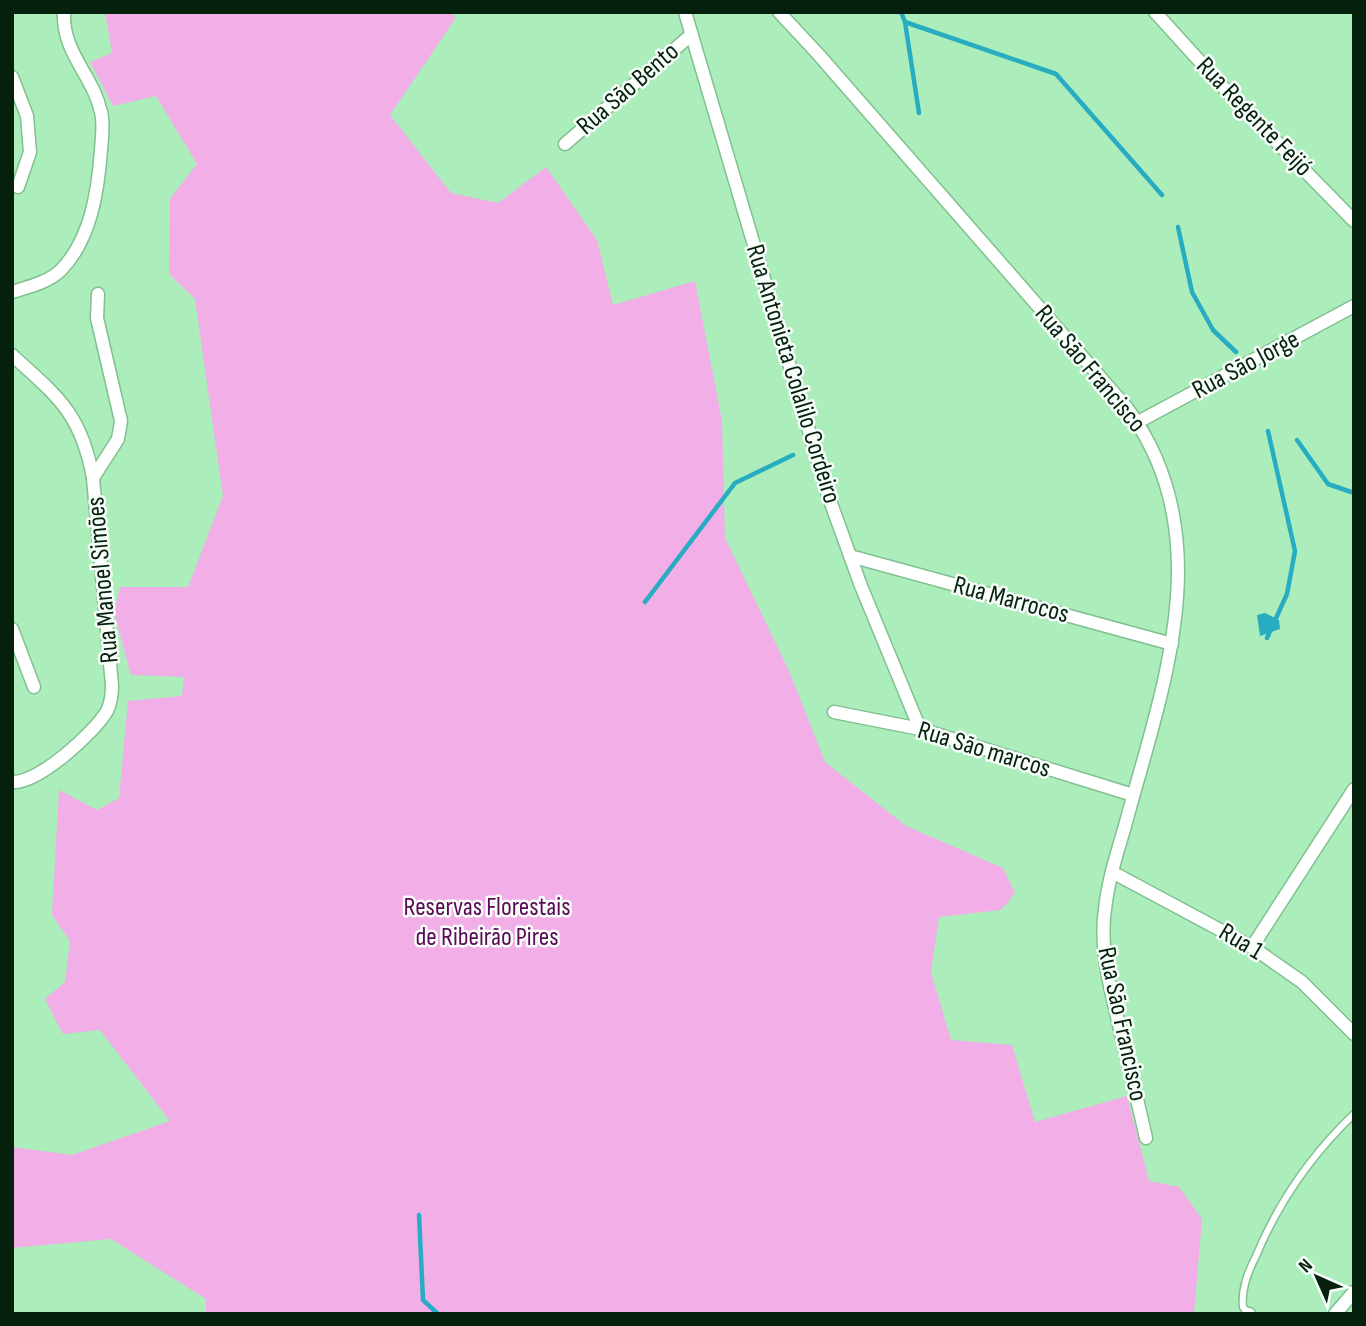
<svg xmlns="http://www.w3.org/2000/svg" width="1366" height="1326" font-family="'Sofia Sans Condensed',sans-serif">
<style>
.green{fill:#f1aee7}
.water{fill:#27acc1}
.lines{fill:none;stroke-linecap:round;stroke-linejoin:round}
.stream{stroke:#27acc1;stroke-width:4.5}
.lane-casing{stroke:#81c091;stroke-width:9}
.street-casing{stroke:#81c091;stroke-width:15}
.lane{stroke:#fff;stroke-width:6}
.street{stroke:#fff;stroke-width:12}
.labels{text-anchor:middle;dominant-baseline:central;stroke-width:5;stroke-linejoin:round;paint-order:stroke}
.street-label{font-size:26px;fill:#06200e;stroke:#f7fdf8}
.park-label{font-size:26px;fill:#5c0956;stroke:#f7fdf8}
</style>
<rect width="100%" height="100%" fill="#acedbc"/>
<!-- green -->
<path class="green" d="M 105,12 L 453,12 L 455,19 L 390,115 L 451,193 L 498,203 L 546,167 L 597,240 L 613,305 L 695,281 L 722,421 L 725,538 L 790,673 L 825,762 L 906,826 L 1003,868 L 1015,893 L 1001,910 L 939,917 L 931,972 L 951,1040 L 1012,1045 L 1035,1122 L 1127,1096 L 1149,1181 L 1179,1187 L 1202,1219 L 1194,1314 L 206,1314 L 206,1299 L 111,1239 L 12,1248 L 12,1147 L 72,1155 L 170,1121 L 100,1030 L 63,1034 L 45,999 L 65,982 L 70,941 L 52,915 L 59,790 L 97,810 L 119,798 L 128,701 L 182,696 L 184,677 L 131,675 L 114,613 L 120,587 L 188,587 L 223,496 L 195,299 L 169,274 L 170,199 L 197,164 L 156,96 L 113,106 L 90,62 L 112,53 Z"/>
<!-- water -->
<path class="water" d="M 1265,613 L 1279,620 L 1280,629 L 1260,636 L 1257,615 Z"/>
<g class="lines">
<!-- stream -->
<g class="stream">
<path d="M 901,12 L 905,22 L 1056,74 L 1162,195"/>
<path d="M 905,22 L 919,113"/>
<path d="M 1178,227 L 1192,292 L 1213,330 L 1236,352"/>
<path d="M 1297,440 L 1328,484 L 1354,493"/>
<path d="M 645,602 L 735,483 L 793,455"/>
<path d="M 1267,638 L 1287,594 L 1295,551 L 1268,431"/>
<path d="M 419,1215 L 423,1300 L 438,1314"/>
</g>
<defs>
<path id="lane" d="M 1248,1313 L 1243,1307 C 1241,1289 1248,1272 1256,1256 C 1279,1201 1311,1155 1354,1114"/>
<g id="street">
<path d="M 685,12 L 828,495 L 861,586 L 920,729"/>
<path d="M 779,12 L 818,54 L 1127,408 C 1222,537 1162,688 1125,826 C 1117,853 1108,881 1105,909 C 1099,950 1111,990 1120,1029 C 1129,1066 1138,1102 1146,1138"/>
<path d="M 1155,12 L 1223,87 L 1354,221"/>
<path d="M 12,77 L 27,116 L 30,152 L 18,187"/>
<path d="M 565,144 L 691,35"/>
<path d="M 12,292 C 28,287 49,282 61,270 C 91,239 98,191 101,150 C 102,137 104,124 101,112 C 93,75 62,53 64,12"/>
<path d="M 12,355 C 58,397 81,413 93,478 L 112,685 C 112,694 111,703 107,711 C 94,733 38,784 12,782"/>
<path d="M 1138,422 L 1354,306"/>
<path d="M 93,478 L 118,439 L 121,421 L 97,318 L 98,294"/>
<path d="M 850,556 L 1172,644"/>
<path d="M 12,629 L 34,687"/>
<path d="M 834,712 L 920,729 L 1133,795"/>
<path d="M 1112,872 L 1252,947 L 1302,982 L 1354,1034"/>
<path d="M 1252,947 L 1354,789"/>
<path d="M 1248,1314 L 1249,1314"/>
<path d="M 1335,1314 L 1354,1292"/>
</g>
</defs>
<!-- lane casing -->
<use href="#lane" class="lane-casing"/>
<!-- street casing -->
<use href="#street" class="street-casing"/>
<!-- lane -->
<use href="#lane" class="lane"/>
<!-- street -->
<use href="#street" class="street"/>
</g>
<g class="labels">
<!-- street labels -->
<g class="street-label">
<text transform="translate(628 89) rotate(-41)">Rua São Bento</text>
<text transform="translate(1254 117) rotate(46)">Rua Regente Feijó</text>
<text transform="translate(1246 365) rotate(-28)">Rua São Jorge</text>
<text transform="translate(1090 369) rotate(50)">Rua São Francisco</text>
<text transform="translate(793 374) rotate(73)">Rua Antonieta Colalilo Cordeiro</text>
<text transform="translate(103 580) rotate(-95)">Rua Manoel Simões</text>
<text transform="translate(1011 600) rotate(15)">Rua Marrocos</text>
<text transform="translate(984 750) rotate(17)">Rua São marcos</text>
<text transform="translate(1241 942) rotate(31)">Rua 1</text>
<text transform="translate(1122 1024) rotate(78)">Rua São Francisco</text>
</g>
<!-- park labels -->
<g class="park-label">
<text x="487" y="907">Reservas Florestais<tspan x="487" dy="30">de Ribeirão Pires</tspan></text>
</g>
</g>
<!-- border -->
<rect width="1366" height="1326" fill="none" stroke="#06200e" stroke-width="28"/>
<!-- north arrow -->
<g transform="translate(1317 1277) rotate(315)" stroke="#f7fdf8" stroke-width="5" paint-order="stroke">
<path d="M0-5L12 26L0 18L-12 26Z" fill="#06200e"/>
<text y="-10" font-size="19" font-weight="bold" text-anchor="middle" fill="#06200e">N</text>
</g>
</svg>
